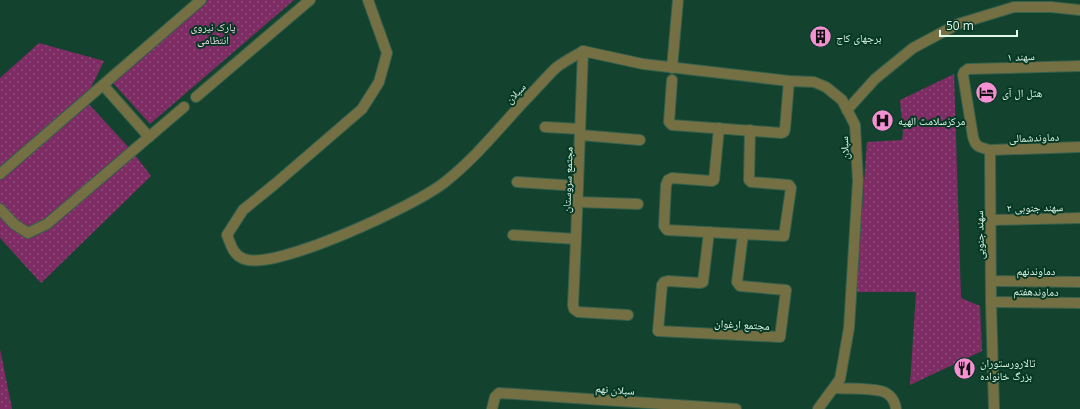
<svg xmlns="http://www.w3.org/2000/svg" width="1080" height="409" font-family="'Open Sans','Noto Naskh Arabic',sans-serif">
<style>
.grass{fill:url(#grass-dots)}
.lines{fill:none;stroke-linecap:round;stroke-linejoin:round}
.minor-casing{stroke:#34604c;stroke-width:12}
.tertiary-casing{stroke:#34604c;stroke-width:12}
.minor{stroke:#756f44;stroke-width:10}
.tertiary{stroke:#756f44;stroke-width:10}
.labels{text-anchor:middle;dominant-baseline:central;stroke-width:4;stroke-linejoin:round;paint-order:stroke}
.park-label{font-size:11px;fill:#f0d7e6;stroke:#063824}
.poi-label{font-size:11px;fill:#dff8ea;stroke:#063824;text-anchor:start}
.street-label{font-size:11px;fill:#dff8ea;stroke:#063824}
</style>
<defs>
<pattern id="grass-dots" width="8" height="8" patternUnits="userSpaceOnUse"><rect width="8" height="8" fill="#7d2c64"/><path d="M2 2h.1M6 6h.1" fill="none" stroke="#8f4b7a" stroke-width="1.8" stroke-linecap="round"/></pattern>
</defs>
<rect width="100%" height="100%" fill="#13432e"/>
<!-- grass -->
<g class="grass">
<path d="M 208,0 L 294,0 L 150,124 L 113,83 Z"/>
<path d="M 39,43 L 104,61 L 85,100 L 132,151 L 151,176 L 41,283 L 0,238 L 0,78 Z"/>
<path d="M 954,74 L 961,298 L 980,306 L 982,351 L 910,385 L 916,292 L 856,292 L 867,142 L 902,140 L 903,133 L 900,100 Z"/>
<path d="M 0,349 L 12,409 L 0,409 Z"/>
</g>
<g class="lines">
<defs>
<g id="minor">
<path d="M 583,51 L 576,239 L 573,305 L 574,309 L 578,312 L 628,315"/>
<path d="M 1080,66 L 968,69 L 964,72 L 963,75 L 973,137 C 976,148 980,147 990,150 L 1080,147"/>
<path d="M 672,68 L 678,0"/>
<path d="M 672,80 L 669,122 L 672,125 L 781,133 L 784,132 L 785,129 L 789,81"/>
<path d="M 103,85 L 149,137"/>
<path d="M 196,97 L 310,0"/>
<path d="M 847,110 L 875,79 L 913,48 L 958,24 L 1014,7 L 1051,7 L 1080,10"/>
<path d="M 545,127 L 580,129"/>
<path d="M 719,128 L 714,180 L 712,181 L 672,178 L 668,180 L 666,185 L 664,226 L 667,230 L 743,234"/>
<path d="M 580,135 L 640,140"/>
<path d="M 990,150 L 991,302 L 994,409"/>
<path d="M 0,174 L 201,0"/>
<path d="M 517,182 L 578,186"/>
<path d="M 578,202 L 638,204"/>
<path d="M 0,209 L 14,224 L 28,233 L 47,224 L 184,107"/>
<path d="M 990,220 L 1080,218"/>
<path d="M 709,232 L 703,282 L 700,283 L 668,281 L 664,282 L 662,285 L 658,331 L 780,337 L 786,290 L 740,286 L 737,282 L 743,234 L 784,236 L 791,188 L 789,185 L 751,182 L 749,180 L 750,130"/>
<path d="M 513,235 L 576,239"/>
<path d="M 991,281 L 1080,282"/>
<path d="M 991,302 L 1080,303"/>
<path d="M 834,388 C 848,389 868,388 881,391 C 890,393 895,401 896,409"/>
<path d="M 492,409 L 495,397 L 499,393 L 736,409"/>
</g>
<path id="tertiary" d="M 368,0 L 387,53 L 379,82 L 362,109 L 275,184 L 243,210 L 227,235 C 231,245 233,255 244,259 C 275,271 417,205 445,182 C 478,156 503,123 532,93 C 540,85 548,75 557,67 C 565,61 575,56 583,51 L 643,64 L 789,81 L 814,82 L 826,87 L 842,100 L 855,125 L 858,181 L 849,328 L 840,379 L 818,409"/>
</defs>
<!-- minor casing -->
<use href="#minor" class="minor-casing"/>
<!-- tertiary casing -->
<use href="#tertiary" class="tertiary-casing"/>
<!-- minor -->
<use href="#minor" class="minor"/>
<!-- tertiary -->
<use href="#tertiary" class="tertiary"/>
</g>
<!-- icons -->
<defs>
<symbol id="building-disc" viewBox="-11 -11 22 22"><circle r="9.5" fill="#f591d2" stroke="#063824"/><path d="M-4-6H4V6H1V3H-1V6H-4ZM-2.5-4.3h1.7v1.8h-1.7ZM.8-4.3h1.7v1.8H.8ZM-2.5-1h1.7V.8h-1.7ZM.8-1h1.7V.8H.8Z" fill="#111"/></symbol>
<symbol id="hotel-disc" viewBox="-11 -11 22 22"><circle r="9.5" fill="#f591d2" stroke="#063824"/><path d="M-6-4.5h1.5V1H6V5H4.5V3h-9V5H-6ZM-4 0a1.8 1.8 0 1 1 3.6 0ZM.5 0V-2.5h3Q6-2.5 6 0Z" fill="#111"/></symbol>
<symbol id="hospital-disc" viewBox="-11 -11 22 22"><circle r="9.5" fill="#f591d2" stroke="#063824"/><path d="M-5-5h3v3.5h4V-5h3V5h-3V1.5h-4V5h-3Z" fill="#111"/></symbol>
<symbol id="restaurant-disc" viewBox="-11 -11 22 22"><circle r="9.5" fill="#f591d2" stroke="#063824"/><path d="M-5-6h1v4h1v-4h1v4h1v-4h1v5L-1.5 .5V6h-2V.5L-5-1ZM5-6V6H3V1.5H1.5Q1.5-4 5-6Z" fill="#111"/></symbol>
</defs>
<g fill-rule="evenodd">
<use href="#building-disc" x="808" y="24" width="25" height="25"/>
<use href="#hotel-disc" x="974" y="80" width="25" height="25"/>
<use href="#hospital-disc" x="870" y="108" width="25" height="25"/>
<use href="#restaurant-disc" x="952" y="356" width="25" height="25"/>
</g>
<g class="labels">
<!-- park labels -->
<g class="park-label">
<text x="213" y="26">پارک نیروی<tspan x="213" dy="13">انتظامی</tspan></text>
</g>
<!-- poi labels -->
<g class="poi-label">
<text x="836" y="37">برجهای کاج</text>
<text x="1002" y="92">هتل ال آی</text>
<text x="898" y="120">مرکزسلامت الهیه</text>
<text x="980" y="362">تالارورستوران<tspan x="980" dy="13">بزرگ خانواده</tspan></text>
</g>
<!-- street labels -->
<g class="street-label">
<text transform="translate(1021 56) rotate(-2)">سهند ۱</text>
<text transform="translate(515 93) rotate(-46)">سبلان</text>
<text transform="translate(1034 137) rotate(-2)">دماوندشمالی</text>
<text transform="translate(844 148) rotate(-93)">سبلان</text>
<text transform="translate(567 180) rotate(-88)">مجتمع سروستان</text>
<text transform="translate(1035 207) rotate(-1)">سهند جنوبی ۲</text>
<text transform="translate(979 235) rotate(-91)">سهند جنوبی</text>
<text x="1036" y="270">دماوندنهم</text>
<text transform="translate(1036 291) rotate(1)">دماوندهفتم</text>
<text transform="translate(742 324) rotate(3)">مجتمع ارغوان</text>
<text transform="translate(615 389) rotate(4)">سبلان نهم</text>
</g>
</g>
<!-- scale -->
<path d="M940 30v6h77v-6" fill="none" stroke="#dff8ea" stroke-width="2"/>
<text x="946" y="30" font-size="12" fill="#dff8ea" stroke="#063824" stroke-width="3" paint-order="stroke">50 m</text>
</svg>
